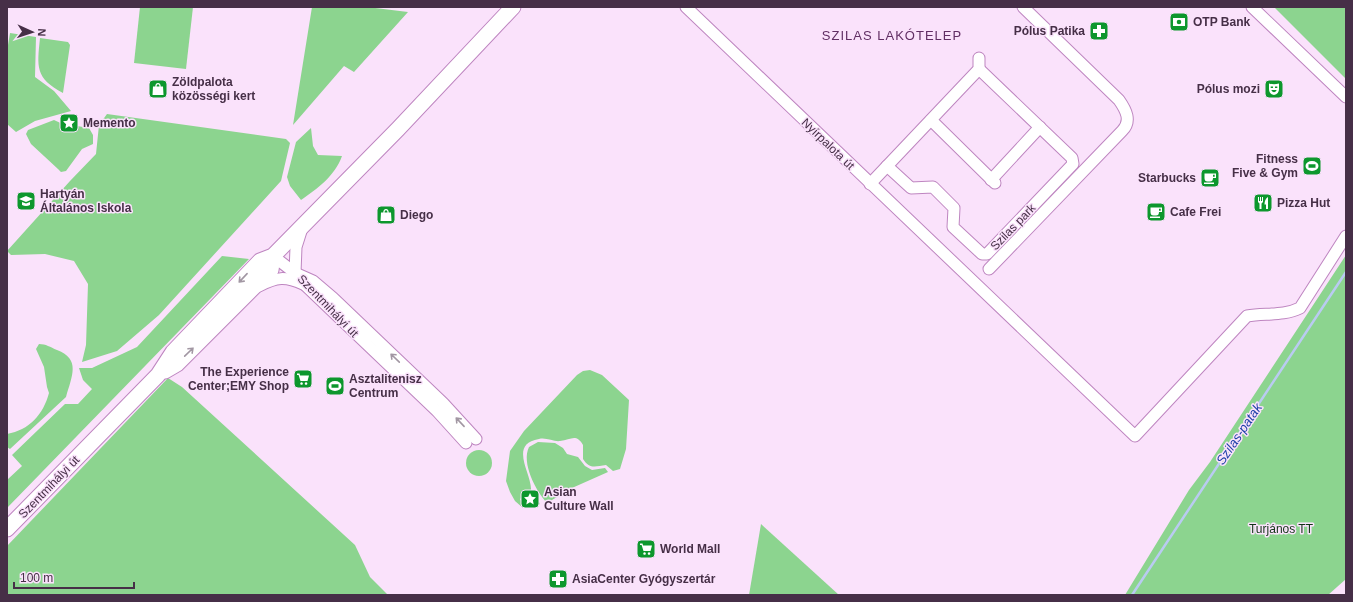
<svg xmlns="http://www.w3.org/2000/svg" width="1353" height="602" font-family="Helvetica,sans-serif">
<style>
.green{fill:#8cd48f}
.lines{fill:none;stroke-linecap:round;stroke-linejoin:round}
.stream{stroke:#b9cbf1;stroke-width:2.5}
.minor-casing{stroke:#be85c0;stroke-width:13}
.major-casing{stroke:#be85c0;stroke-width:17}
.minor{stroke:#fff;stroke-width:11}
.major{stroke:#fff;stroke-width:15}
.oneway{stroke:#a297a3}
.labels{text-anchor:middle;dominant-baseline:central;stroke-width:3;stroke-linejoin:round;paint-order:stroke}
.poi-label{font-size:12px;font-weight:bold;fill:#462f47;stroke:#fae2fb;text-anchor:start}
.street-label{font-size:12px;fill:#462f47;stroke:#fae2fb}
.park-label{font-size:12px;fill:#123516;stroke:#fae2fb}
.neighbourhood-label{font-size:13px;letter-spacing:1px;fill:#612e64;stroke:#fae2fb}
.water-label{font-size:13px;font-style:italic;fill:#1e40a8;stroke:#fae2fb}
</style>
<rect width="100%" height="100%" fill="#fae2fb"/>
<!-- green -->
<g class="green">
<path d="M 140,7 L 193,7 L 186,69 L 134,63 Z"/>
<path d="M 312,7 L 367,7 L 408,12 L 354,72 L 344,66 L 293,125 Z"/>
<path d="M 1274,7 L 1346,7 L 1346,79 Z"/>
<path d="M 10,33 L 36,37 L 35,77 L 54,91 L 71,111 L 35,121 L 16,132 L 7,124 L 7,51 Z"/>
<path d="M 40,38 L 68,42 L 70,45 L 63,93 C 35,78 37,67 40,38 Z"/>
<path d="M 107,114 L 286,139 L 290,143 L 281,181 L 159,315 L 117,351 L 82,362 L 86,345 L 88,284 L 74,261 L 45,254 L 11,255 L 7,251 L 70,181 L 96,154 L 99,125 Z"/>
<path d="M 54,120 L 67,126 L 71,125 L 89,128 L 93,135 L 93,144 L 82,149 L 66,171 L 61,172 L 58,169 L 31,144 L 26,134 L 28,130 Z"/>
<path d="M 311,128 L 313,146 L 318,155 L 342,156 C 335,176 317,189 301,200 L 290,186 L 287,177 L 296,142 Z"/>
<path d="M 1346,255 L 1346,579 L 1328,595 L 1125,595 L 1189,490 L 1210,462 Z"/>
<path d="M 222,256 L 249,259 L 7,508 L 7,480 L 22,466 L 12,455 L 65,404 L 78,404 L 92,389 L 83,380 L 79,368 L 92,368 L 137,347 Z"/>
<path d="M 39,344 C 46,344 50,347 57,350 C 81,359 72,376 66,397 L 10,449 L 7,447 L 7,434 C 29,430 43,415 49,393 L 47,387 L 44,367 L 36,349 Z"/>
<path d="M 590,370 L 602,375 L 629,400 L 626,449 L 620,469 L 613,471 L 606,465 C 596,466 590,470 583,459 L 583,445 C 576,433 571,440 560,441 C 554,442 546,437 539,439 C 508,444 532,474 531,490 L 520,499 L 523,504 L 527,507 L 539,502 L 540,504 L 533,507 L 523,508 L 515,501 L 510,492 L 506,481 L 510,451 L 524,431 L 577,375 L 583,371 Z"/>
<path d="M 168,378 L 182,387 L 355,545 L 370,577 L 388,595 L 7,595 L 7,546 Z"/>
<path d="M 538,442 L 555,443 L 563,448 L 567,454 L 578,457 L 585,466 L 592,470 L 605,468 L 608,472 L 572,488 L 547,503 C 536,491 521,463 529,447 Z"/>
<circle cx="479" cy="463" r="13"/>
<path d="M 761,524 L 839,595 L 749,595 Z"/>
</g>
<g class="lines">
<!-- stream -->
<path class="stream" d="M 1132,595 L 1346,272"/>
<defs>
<g id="minor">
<path d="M 686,7 L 1135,436 L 1247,316 C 1265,313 1284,316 1300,308 L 1346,236"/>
<path d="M 1252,7 L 1346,97"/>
<path d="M 931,120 L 995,183"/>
<path d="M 887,166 L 911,188 L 933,187 L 954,208 L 953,227 L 982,254 L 987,254 L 1073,164 L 1072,158 L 979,69"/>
<path d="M 991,180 L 1040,127"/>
<path d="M 870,184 L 979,69 L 979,58"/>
<path d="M 273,256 L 295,273 L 313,281 L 333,298 L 443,403 L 476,439"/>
<path d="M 989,269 L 1122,131 C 1132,121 1126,110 1119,100 L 1023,7"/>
<path d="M 295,273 L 296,247 L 302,228"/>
<path d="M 297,275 L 304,284 L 437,411 L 466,443"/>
<path d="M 259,286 C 277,277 285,276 303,284"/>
</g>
<g id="major">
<path d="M 165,371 L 177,364 L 271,270 L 273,256"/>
<path d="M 7,529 L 158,375 L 173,352 L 260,261 L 273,256 L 398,129 L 513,7"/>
</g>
</defs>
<!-- minor casing -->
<use href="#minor" class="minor-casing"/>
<!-- major casing -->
<use href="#major" class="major-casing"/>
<!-- minor -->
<use href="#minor" class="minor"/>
<!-- major -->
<use href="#major" class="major"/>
</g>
<!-- one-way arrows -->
<defs><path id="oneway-shaft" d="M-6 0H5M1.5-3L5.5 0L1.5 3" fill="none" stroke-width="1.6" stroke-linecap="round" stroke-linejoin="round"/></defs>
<g class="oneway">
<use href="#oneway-shaft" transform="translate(243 278) rotate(133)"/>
<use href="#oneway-shaft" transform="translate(189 352) rotate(-44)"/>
<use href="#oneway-shaft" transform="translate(395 358) rotate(-136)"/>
<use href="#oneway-shaft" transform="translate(460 422) rotate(-133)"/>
</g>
<!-- icons -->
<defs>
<symbol id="bank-square" viewBox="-11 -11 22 22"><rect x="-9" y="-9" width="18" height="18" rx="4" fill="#0d972d" stroke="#fae2fb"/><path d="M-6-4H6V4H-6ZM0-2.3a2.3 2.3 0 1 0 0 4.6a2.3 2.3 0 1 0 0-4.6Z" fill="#fff"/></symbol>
<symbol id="pharmacy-square" viewBox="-11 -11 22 22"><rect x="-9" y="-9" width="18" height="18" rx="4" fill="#0d972d" stroke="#fae2fb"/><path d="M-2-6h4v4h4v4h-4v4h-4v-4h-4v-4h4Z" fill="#fff"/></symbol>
<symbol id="shop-square" viewBox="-11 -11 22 22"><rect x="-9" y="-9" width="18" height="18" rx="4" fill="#0d972d" stroke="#fae2fb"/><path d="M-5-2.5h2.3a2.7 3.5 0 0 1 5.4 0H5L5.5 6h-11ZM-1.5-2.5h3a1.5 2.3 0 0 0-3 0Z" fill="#fff"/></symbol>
<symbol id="theatre-square" viewBox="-11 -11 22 22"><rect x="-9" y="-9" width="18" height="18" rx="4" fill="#0d972d" stroke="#fae2fb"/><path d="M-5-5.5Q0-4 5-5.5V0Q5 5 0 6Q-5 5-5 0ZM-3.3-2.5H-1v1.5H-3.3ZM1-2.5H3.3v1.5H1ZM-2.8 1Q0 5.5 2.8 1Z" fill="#fff"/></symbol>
<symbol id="sight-square" viewBox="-11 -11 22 22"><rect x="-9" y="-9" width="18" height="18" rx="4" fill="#0d972d" stroke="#fae2fb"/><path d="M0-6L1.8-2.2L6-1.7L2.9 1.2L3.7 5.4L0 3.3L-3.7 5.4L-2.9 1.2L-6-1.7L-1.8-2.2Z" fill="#fff"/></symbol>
<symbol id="stadium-square" viewBox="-11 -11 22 22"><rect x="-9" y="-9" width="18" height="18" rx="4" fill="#0d972d" stroke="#fae2fb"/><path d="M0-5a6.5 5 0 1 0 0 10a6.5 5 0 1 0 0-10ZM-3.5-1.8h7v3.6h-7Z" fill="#fff"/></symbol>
<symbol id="cafe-square" viewBox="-11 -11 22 22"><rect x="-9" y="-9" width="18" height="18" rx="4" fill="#0d972d" stroke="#fae2fb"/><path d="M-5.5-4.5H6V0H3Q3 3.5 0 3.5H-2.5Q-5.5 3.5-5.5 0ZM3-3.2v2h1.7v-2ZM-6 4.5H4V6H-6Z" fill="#fff"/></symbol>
<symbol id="school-square" viewBox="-11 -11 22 22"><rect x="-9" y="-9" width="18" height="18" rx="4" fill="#0d972d" stroke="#fae2fb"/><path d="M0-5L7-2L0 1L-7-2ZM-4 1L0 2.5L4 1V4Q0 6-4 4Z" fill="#fff"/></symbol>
<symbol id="restaurant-square" viewBox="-11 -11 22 22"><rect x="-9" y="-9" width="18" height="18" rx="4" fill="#0d972d" stroke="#fae2fb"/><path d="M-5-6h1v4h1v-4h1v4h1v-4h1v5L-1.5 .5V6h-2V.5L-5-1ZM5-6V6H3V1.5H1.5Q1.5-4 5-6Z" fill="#fff"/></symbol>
<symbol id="supermarket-square" viewBox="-11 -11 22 22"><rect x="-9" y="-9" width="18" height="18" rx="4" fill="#0d972d" stroke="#fae2fb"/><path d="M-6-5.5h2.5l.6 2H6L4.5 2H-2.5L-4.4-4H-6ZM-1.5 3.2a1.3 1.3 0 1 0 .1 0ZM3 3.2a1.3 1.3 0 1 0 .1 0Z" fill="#fff"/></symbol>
</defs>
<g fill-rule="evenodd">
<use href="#bank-square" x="1168" y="11" width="22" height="22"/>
<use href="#pharmacy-square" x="1088" y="20" width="22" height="22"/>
<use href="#shop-square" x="147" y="78" width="22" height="22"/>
<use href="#theatre-square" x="1263" y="78" width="22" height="22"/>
<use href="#sight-square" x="58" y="112" width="22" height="22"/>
<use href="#stadium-square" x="1301" y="155" width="22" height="22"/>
<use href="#cafe-square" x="1199" y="167" width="22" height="22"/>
<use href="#school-square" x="15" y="190" width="22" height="22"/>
<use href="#restaurant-square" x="1252" y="192" width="22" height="22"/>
<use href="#cafe-square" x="1145" y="201" width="22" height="22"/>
<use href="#shop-square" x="375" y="204" width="22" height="22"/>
<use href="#supermarket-square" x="292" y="368" width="22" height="22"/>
<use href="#stadium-square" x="324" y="375" width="22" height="22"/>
<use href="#sight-square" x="519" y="488" width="22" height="22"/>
<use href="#supermarket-square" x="635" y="538" width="22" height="22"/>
<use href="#pharmacy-square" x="547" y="568" width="22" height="22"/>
</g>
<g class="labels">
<!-- poi labels -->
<g class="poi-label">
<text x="1193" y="22">OTP Bank</text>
<text x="1085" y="31" text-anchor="end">Pólus Patika</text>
<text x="172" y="82">Zöldpalota<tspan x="172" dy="14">közösségi kert</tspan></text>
<text x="1260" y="89" text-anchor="end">Pólus mozi</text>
<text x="83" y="123">Memento</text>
<text x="1298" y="159" text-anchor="end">Fitness<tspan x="1298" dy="14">Five &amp; Gym</tspan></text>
<text x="1196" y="178" text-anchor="end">Starbucks</text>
<text x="40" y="194">Hartyán<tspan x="40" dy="14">Általános Iskola</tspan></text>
<text x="1277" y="203">Pizza Hut</text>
<text x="1170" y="212">Cafe Frei</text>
<text x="400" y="215">Diego</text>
<text x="289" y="372" text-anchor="end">The Experience<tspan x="289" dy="14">Center;EMY Shop</tspan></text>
<text x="349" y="379">Asztalitenisz<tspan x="349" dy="14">Centrum</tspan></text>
<text x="544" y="492">Asian<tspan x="544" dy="14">Culture Wall</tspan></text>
<text x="660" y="549">World Mall</text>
<text x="572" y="579">AsiaCenter Gyógyszertár</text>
</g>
<!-- street labels -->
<g class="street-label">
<text transform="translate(828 144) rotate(44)">Nyírpalota út</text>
<text transform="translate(1013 227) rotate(-46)">Szilas park</text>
<text transform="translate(328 306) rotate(46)">Szentmihályi út</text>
<text transform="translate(49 487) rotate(-46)">Szentmihályi út</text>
</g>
<!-- park labels -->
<g class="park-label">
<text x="1281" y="529">Turjános TT</text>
</g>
<!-- neighbourhood labels -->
<g class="neighbourhood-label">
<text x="892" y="35">SZILAS LAKÓTELEP</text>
</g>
<!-- water labels -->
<g class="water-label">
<text transform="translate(1239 434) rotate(-56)">Szilas-patak</text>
</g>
</g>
<!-- border -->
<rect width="1353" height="602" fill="none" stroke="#462f47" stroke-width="16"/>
<!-- north arrow -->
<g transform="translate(32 32) rotate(93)" stroke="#fae2fb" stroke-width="3" paint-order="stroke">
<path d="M0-3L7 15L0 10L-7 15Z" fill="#462f47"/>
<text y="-6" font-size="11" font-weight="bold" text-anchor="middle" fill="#462f47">N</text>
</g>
<!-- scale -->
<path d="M14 582v6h120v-6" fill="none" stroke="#462f47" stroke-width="2"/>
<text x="20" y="582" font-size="12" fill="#462f47" stroke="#fae2fb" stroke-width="3" paint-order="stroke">100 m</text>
</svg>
